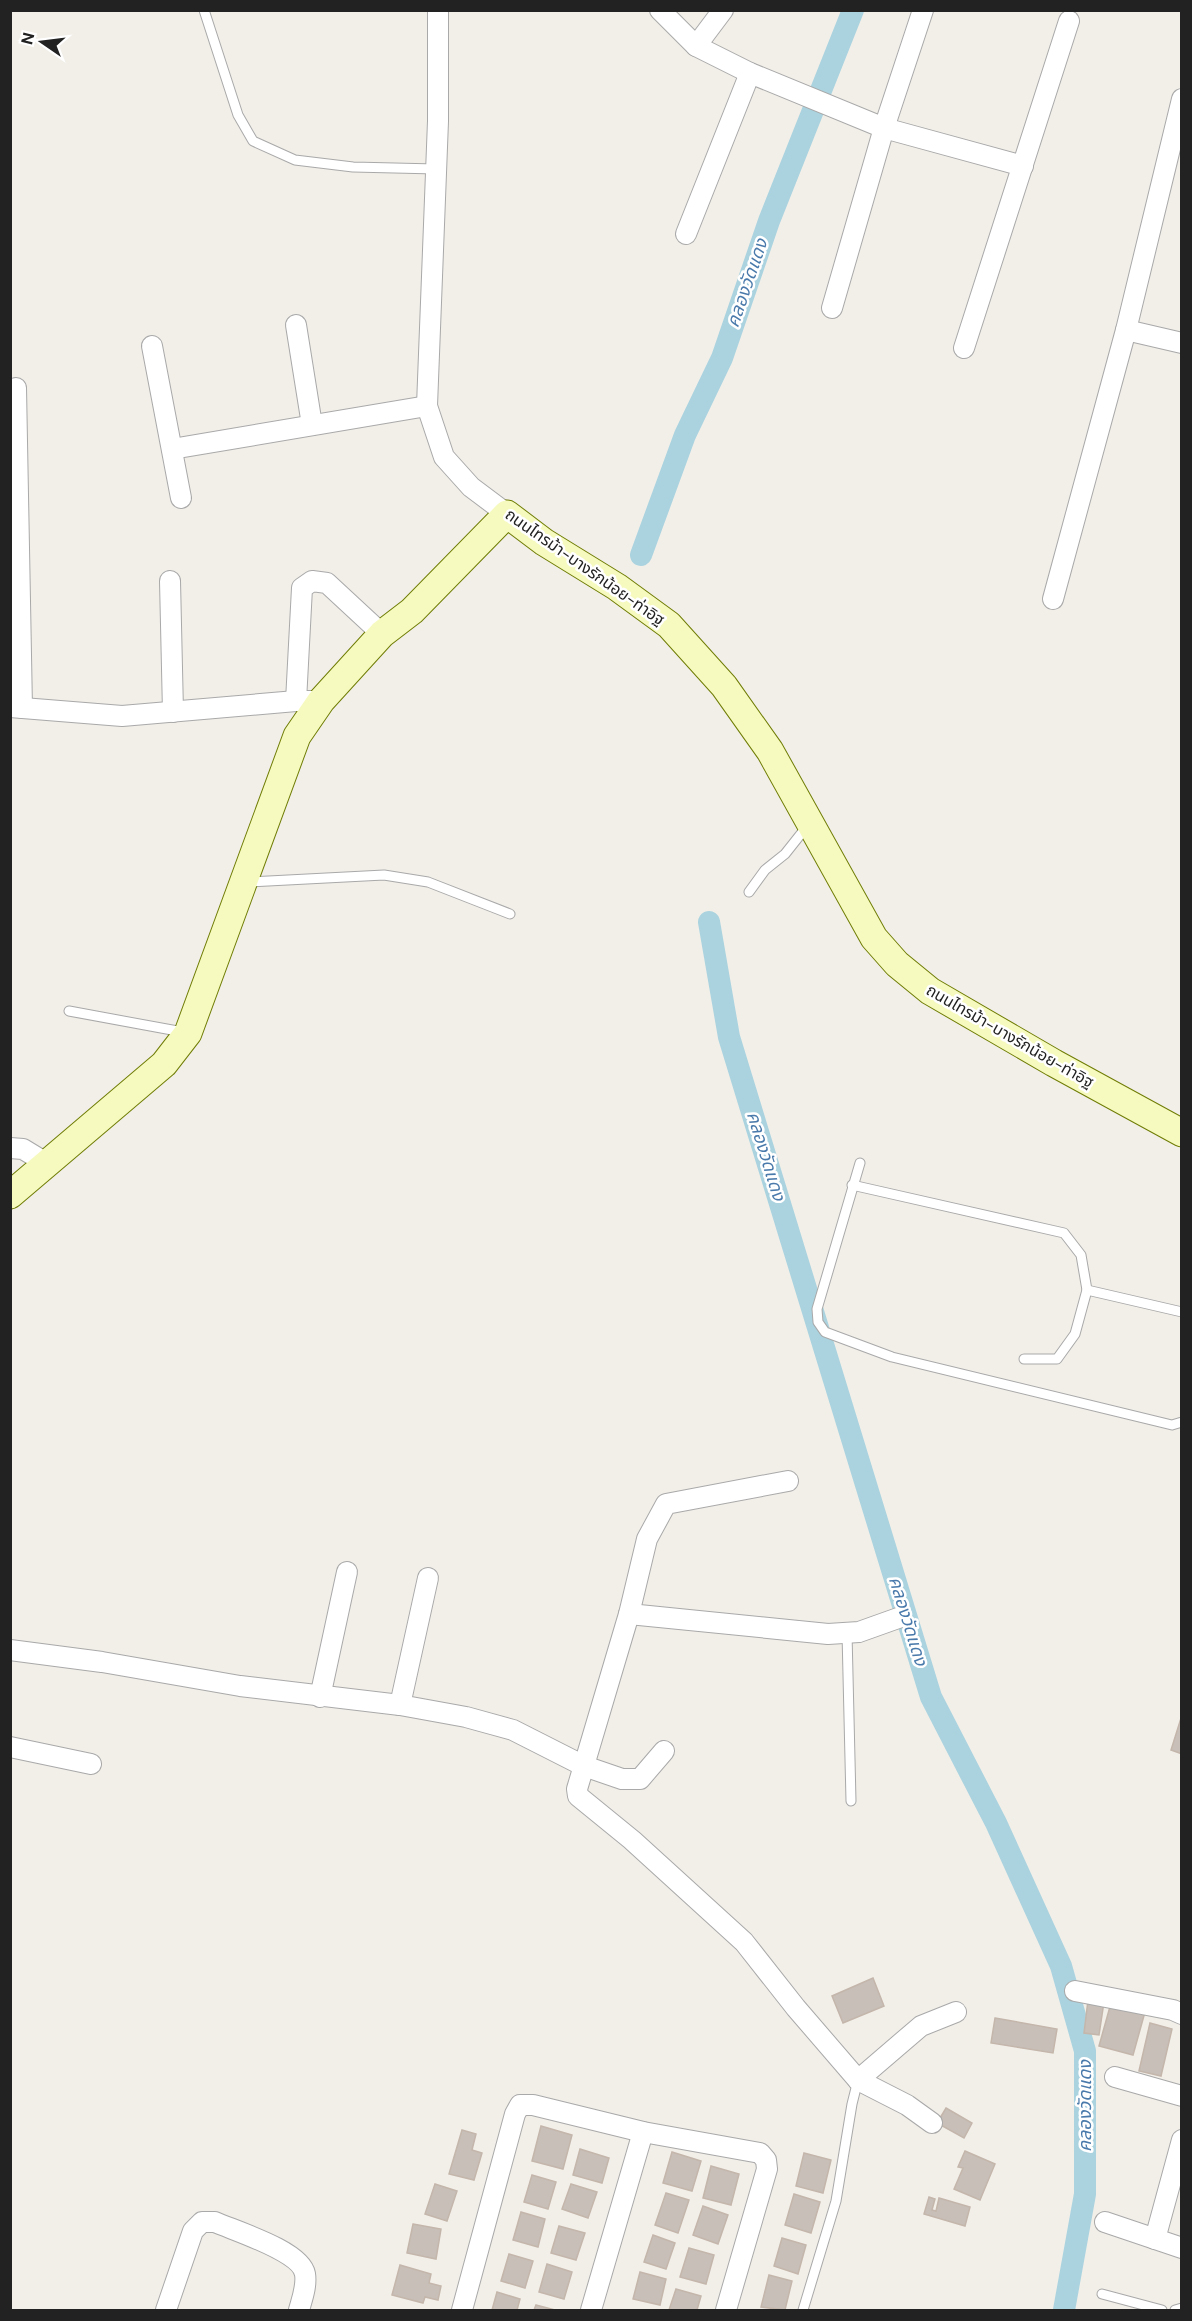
<svg xmlns="http://www.w3.org/2000/svg" width="1192" height="2321" font-family="'DM Sans','Noto Sans Thai',sans-serif">
<style>
.lines{fill:none;stroke-linecap:round;stroke-linejoin:round}
.canal{stroke:#aad3df;stroke-width:22}
.building{fill:#c7bfb8;stroke:#c4b6ab;stroke-width:1.5}
.lane-casing{stroke:#a9a9a9;stroke-width:11}
.street-casing{stroke:#a9a9a9;stroke-width:22}
.secondary-casing{stroke:#707d05;stroke-width:29}
.lane{stroke:#fff;stroke-width:9}
.street{stroke:#fff;stroke-width:20}
.secondary{stroke:#f7fabf;stroke-width:27}
.labels{text-anchor:middle;dominant-baseline:central;stroke-width:5;stroke-linejoin:round;paint-order:stroke}
.street-label{font-size:16px;fill:#222;stroke:#fff}
.water-label{font-size:18px;font-style:italic;fill:#4a7aab;stroke:#fff}
</style>
<rect width="100%" height="100%" fill="#f2efe9"/>
<g class="lines">
<!-- canal -->
<g class="canal">
<path d="M 641,555 L 685,435 L 722,358 L 769,221 L 853,10"/>
<path d="M 709,922 L 729,1037 L 931,1697 L 996,1823 L 1061,1966 L 1085,2051 L 1085,2194 L 1064,2310"/>
</g>
</g>
<!-- building -->
<g class="building">
<path d="M 1182,1715 L 1182,1754 L 1171,1750 Z"/>
<path d="M 873,1978 L 884,2006 L 843,2023 L 832,1996 Z"/>
<path d="M 1088,2000 L 1104,2002 L 1099,2035 L 1084,2033 Z"/>
<path d="M 1111,2003 L 1145,2012 L 1133,2055 L 1099,2046 Z"/>
<path d="M 995,2018 L 1057,2029 L 1053,2053 L 991,2043 Z"/>
<path d="M 1150,2023 L 1172,2029 L 1161,2076 L 1139,2071 Z"/>
<path d="M 946,2108 L 972,2123 L 964,2138 L 937,2123 Z"/>
<path d="M 541,2126 L 572,2135 L 563,2169 L 532,2161 Z"/>
<path d="M 462,2130 L 476,2134 L 472,2150 L 482,2153 L 474,2180 L 449,2174 Z"/>
<path d="M 580,2149 L 609,2158 L 602,2183 L 573,2175 Z"/>
<path d="M 965,2151 L 995,2164 L 980,2200 L 954,2189 L 963,2168 L 958,2167 Z"/>
<path d="M 672,2152 L 701,2161 L 692,2191 L 663,2183 Z"/>
<path d="M 804,2153 L 831,2160 L 823,2193 L 796,2186 Z"/>
<path d="M 711,2166 L 739,2174 L 731,2205 L 703,2198 Z"/>
<path d="M 532,2175 L 556,2182 L 548,2209 L 524,2202 Z"/>
<path d="M 435,2184 L 457,2191 L 447,2221 L 425,2214 Z"/>
<path d="M 571,2184 L 597,2192 L 588,2218 L 562,2209 Z"/>
<path d="M 666,2193 L 689,2200 L 678,2233 L 655,2225 Z"/>
<path d="M 794,2194 L 820,2202 L 811,2233 L 785,2225 Z"/>
<path d="M 929,2197 L 935,2199 L 932,2210 L 936,2211 L 939,2198 L 970,2207 L 965,2226 L 924,2214 Z"/>
<path d="M 703,2206 L 728,2215 L 718,2244 L 693,2235 Z"/>
<path d="M 521,2212 L 545,2219 L 538,2247 L 513,2240 Z"/>
<path d="M 413,2224 L 441,2229 L 436,2259 L 407,2253 Z"/>
<path d="M 559,2226 L 585,2233 L 576,2260 L 551,2253 Z"/>
<path d="M 653,2235 L 675,2243 L 666,2269 L 644,2262 Z"/>
<path d="M 782,2238 L 806,2245 L 798,2274 L 774,2266 Z"/>
<path d="M 689,2248 L 714,2255 L 706,2284 L 680,2277 Z"/>
<path d="M 509,2254 L 533,2261 L 525,2288 L 501,2281 Z"/>
<path d="M 547,2264 L 572,2272 L 564,2299 L 539,2292 Z"/>
<path d="M 400,2265 L 431,2274 L 429,2283 L 441,2286 L 438,2300 L 425,2297 L 423,2303 L 392,2295 Z"/>
<path d="M 640,2272 L 666,2279 L 660,2305 L 633,2299 Z"/>
<path d="M 769,2275 L 792,2281 L 785,2310 L 761,2307 Z"/>
<path d="M 676,2289 L 701,2296 L 697,2310 L 669,2310 Z"/>
<path d="M 497,2292 L 520,2299 L 517,2310 L 492,2310 Z"/>
<path d="M 536,2305 L 555,2310 L 534,2310 Z"/>
</g>
<g class="lines">
<defs>
<g id="lane">
<path d="M 204,10 L 238,115 L 253,141 L 295,160 L 353,167 L 436,169"/>
<path d="M 248,882 L 384,875 L 428,882 L 510,914"/>
<path d="M 749,892 L 765,870 L 785,854 L 808,825"/>
<path d="M 69,1011 L 183,1032"/>
<path d="M 860,1163 L 817,1309 L 818,1322 L 825,1332 L 892,1357 L 1172,1425 L 1182,1422"/>
<path d="M 852,1185 L 1064,1233 L 1081,1255 L 1087,1290 L 1182,1312"/>
<path d="M 1024,1359 L 1057,1359 L 1075,1334 L 1087,1290"/>
<path d="M 847,1633 L 851,1801"/>
<path d="M 1102,2294 L 1162,2310"/>
<path d="M 803,2310 L 836,2201 L 852,2104 L 858,2080"/>
<path d="M 1175,2310 L 1182,2308"/>
</g>
<g id="street">
<path d="M 438,10 L 438,121 L 427,406 L 444,457 L 471,487 L 507,514"/>
<path d="M 660,10 L 696,46 L 750,73 L 884,128 L 1023,166"/>
<path d="M 696,46 L 723,10"/>
<path d="M 686,234 L 750,73"/>
<path d="M 832,308 L 884,128 L 923,10"/>
<path d="M 296,325 L 312,425"/>
<path d="M 1126,330 L 1182,343"/>
<path d="M 152,346 L 181,498"/>
<path d="M 964,348 L 1069,21"/>
<path d="M 16,388 L 22,708"/>
<path d="M 172,449 L 427,406"/>
<path d="M 170,581 L 173,712"/>
<path d="M 1053,599 L 1126,330 L 1182,99"/>
<path d="M 296,701 L 302,588 L 312,581 L 327,583 L 382,634"/>
<path d="M 10,707 L 122,716 L 296,701 L 321,701"/>
<path d="M 10,1148 L 23,1149 L 46,1163"/>
<path d="M 788,1481 L 666,1504 L 647,1539 L 629,1614 L 577,1789 L 578,1796 L 632,1840 L 744,1942 L 796,2008 L 858,2080 L 907,2105 L 932,2123"/>
<path d="M 629,1614 L 828,1634 L 859,1632 L 901,1617"/>
<path d="M 10,1650 L 102,1662 L 240,1686 L 400,1705 L 466,1717 L 513,1730 L 584,1766 L 622,1779 L 640,1779 L 664,1751"/>
<path d="M 320,1697 L 347,1572"/>
<path d="M 400,1705 L 428,1578"/>
<path d="M 10,1747 L 91,1764"/>
<path d="M 1075,1991 L 1173,2010 L 1182,2014"/>
<path d="M 1115,2077 L 1182,2096"/>
<path d="M 858,2080 L 921,2026 L 956,2012"/>
<path d="M 1105,2222 L 1182,2248"/>
<path d="M 1155,2239 L 1182,2140"/>
<path d="M 166,2310 L 193,2231 L 202,2222 L 215,2222 C 235,2231 301,2251 305,2274 C 307,2286 302,2299 299,2310"/>
<path d="M 462,2310 L 515,2114 L 520,2105 L 533,2105 L 643,2132 L 760,2153 L 766,2160 L 767,2169 L 726,2310"/>
<path d="M 591,2310 L 643,2132"/>
</g>
<path id="secondary" d="M 10,1195 L 164,1064 L 188,1033 L 297,736 L 321,701 L 382,634 L 412,611 L 507,514 L 544,542 L 617,587 L 669,625 L 724,686 L 770,751 L 874,938 L 897,964 L 930,991 L 1054,1063 L 1182,1133"/>
</defs>
<!-- lane casing -->
<use href="#lane" class="lane-casing"/>
<!-- street casing -->
<use href="#street" class="street-casing"/>
<!-- secondary casing -->
<use href="#secondary" class="secondary-casing"/>
<!-- lane -->
<use href="#lane" class="lane"/>
<!-- street -->
<use href="#street" class="street"/>
<!-- secondary -->
<use href="#secondary" class="secondary"/>
</g>
<g class="labels">
<!-- street labels -->
<g class="street-label">
<text transform="translate(585 567) rotate(35)">ถนนไทรม้า-บางรักน้อย-ท่าอิฐ</text>
<text transform="translate(1010 1036) rotate(30)">ถนนไทรม้า-บางรักน้อย-ท่าอิฐ</text>
</g>
<!-- water labels -->
<g class="water-label">
<text transform="translate(747 283) rotate(-71)">คลองวัดแดง</text>
<text transform="translate(766 1156) rotate(73)">คลองวัดแดง</text>
<text transform="translate(908 1621) rotate(73)">คลองวัดแดง</text>
<text transform="translate(1085 2106) rotate(-90)">คลองวัดแดง</text>
</g>
</g>
<!-- border -->
<rect width="1192" height="2321" fill="none" stroke="#222222" stroke-width="24"/>
<!-- north arrow -->
<g transform="translate(42 42) rotate(284)" stroke="#ffffff" stroke-width="4.5" paint-order="stroke">
<path d="M0-4.5L10 22L0 15L-10 22Z" fill="#222222"/>
<text y="-9" font-size="16" font-weight="bold" text-anchor="middle" fill="#222222">N</text>
</g>
</svg>
